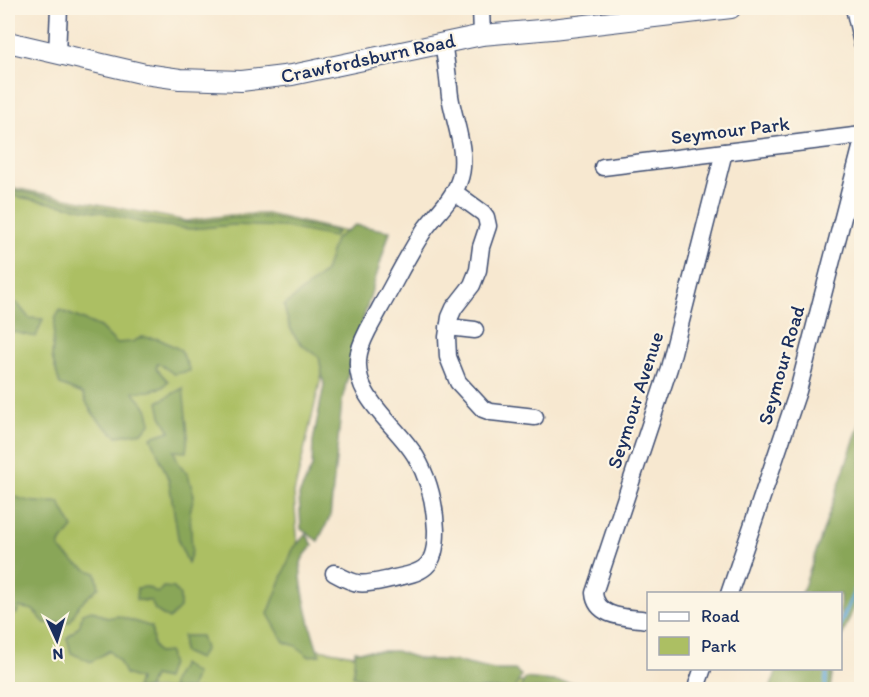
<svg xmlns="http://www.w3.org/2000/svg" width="869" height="697" font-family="Itim,sans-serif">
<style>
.green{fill:#acbf63;stroke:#647760;stroke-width:1.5}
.forest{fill:#89a659;stroke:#526a5c;stroke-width:1.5}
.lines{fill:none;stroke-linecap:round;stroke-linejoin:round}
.stream{stroke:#5fa4d5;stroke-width:4}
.minor-casing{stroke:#3c4b6f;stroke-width:19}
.major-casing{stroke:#3c4b6f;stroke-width:22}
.minor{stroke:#fff;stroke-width:16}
.major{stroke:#fff;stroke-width:20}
.labels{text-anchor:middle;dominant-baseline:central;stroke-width:4.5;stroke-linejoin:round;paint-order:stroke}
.street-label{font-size:20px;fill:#1b2f5e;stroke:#fcf5e5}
</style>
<rect width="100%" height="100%" fill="#fcf5e5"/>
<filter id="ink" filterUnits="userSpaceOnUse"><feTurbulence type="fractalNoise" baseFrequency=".0167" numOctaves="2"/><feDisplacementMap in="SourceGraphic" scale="12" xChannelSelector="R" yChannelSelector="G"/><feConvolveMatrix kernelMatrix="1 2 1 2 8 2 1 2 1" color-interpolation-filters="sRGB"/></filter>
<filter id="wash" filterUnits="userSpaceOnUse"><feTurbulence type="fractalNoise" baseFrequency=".008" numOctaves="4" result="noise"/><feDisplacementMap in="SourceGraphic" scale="24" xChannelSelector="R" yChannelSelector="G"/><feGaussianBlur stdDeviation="1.35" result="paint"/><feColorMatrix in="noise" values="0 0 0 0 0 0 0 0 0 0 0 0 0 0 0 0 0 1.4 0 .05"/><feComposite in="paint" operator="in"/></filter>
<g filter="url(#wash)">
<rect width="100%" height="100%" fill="#f7e8d0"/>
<!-- green -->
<path class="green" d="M 8,187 L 187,221 L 231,215 L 267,214 L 355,234 L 294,493 L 305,647 L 564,689 L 8,689 Z"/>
<!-- forest -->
<g class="forest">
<path d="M 8,189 L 164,221 L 192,223 L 231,218 L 267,217 L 337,232 L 333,237 L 284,227 L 233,225 L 190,229 L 143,223 L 101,212 L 8,195 Z"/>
<path d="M 355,225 L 390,231 L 352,356 L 342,402 L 330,517 L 318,541 L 301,529 L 299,495 L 312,467 L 313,441 L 324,385 L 319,357 C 295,342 290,334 284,306 L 325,272 L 335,239 Z"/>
<path d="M 8,303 L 17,303 L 29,318 L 43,319 L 36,337 L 8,331 Z"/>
<path d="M 60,310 L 100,327 L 116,343 L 132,342 L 142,337 L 159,339 L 181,350 L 190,371 L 174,374 L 158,363 L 156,368 L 168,381 L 163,387 L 150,391 L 133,392 L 147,408 L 151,422 L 143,432 L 117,436 C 102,425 89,413 83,394 L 60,385 L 52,357 L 55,319 Z"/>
<path d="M 183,388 L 188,435 L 186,452 L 174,451 L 178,462 L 188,475 L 194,495 L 190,512 L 192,551 L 188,563 L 179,543 L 169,481 L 151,437 L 170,431 L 161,416 L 158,402 Z"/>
<path d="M 861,420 L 861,590 L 841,639 L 840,594 L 802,593 Z"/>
<path d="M 8,492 C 23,503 41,503 59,502 L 73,528 L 61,542 L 59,548 C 70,559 80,568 96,573 L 99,587 L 79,605 L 70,622 L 45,623 L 33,610 L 19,607 L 16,615 L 8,607 Z"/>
<path d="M 306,534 L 313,545 C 310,549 304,555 302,560 C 296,575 313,639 320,655 L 308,656 L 296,646 L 284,642 L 268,614 L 293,549 Z"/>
<path d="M 147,587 L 158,593 L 163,587 L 174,588 L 180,596 L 180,608 L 169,619 L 155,610 L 151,601 L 136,600 L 137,588 Z"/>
<path d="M 92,610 L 107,618 L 118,616 L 152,627 L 153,645 L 158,653 L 169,652 L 171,663 L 166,679 L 153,676 L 148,689 L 136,689 L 139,679 L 125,674 L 119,661 L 109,651 L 91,662 L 71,653 L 67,638 L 80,625 L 82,613 Z"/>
<path d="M 183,636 L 201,636 L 205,649 L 199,659 L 183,652 Z"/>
<path d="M 355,651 L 396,651 L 420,659 L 454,661 L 494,670 L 515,670 L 521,675 L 515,689 L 403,689 L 353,676 Z"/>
<path d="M 182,664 L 196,674 L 190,689 L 172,689 L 172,682 Z"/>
<path d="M 777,669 L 833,669 L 830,689 L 770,689 Z"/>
<path d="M 525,678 L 630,689 L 520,689 Z"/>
</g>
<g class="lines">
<!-- stream -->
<g class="stream">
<path d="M 840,625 L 862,574"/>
<path d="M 825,690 L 827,668"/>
</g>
</g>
</g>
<g filter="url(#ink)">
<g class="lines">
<defs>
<g id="minor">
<path d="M 481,8 L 482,35"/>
<path d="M 854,8 L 862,43"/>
<path d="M 57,54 L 59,8"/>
<path d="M 603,167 L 862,135"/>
<path d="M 454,192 L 483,213 L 486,217 L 488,226 L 481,247 L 478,270 L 472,285 L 454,308 L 450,317 L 447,337 L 448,357 L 458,382 L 483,409 L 491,412 L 535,417"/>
<path d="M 448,327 L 475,330"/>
<path d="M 334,573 C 359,587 363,585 390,579 C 423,572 436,570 436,530 C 435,505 429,479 416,457 C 397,424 350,397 359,353 C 362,337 373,322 380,308 C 395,282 408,254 425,229 C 436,214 453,199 459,181 C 469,155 454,122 450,96 C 448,78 446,60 443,42"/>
<path d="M 729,594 L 798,391 L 862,144"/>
<path d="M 648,620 C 629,617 596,619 594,593 L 669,368 L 724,152"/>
<path d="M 697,685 L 703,668"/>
</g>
<path id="major" d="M 8,42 L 145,74 L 180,79 L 241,81 L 292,75 L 482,35 L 552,29 L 731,8"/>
</defs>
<!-- minor casing -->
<use href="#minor" class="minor-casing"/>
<!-- major casing -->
<use href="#major" class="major-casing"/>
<!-- minor -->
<use href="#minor" class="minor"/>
<!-- major -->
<use href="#major" class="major"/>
</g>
</g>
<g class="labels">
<!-- street labels -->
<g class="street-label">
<text transform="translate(368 58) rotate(-12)">Crawfordsburn Road</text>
<text transform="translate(730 130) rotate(-7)">Seymour Park</text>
<text transform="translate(781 365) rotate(-74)">Seymour Road</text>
<text transform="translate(635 400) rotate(-72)">Seymour Avenue</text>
</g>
</g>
<!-- margin -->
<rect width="869" height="697" fill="none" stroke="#fcf5e5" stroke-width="30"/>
<!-- legend -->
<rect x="647" y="592" width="195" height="78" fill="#fcf5e5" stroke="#a2a6af" stroke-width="1.5"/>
<rect x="659" y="612" width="30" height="9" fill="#ffffff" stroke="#a2a6af" stroke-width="1.5"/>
<text x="701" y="622" font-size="18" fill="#1b2f5e">Road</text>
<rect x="659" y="637" width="30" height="18" fill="#acbf63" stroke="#a2a6af" stroke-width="1.5"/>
<text x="701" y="652" font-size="18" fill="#1b2f5e">Park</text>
<!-- north arrow -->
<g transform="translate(57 640) rotate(176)" stroke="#fcf5e5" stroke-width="4.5" paint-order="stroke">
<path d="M0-4.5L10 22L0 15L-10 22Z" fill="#1b2f5e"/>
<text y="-9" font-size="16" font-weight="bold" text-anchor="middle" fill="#1b2f5e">N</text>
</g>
</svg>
